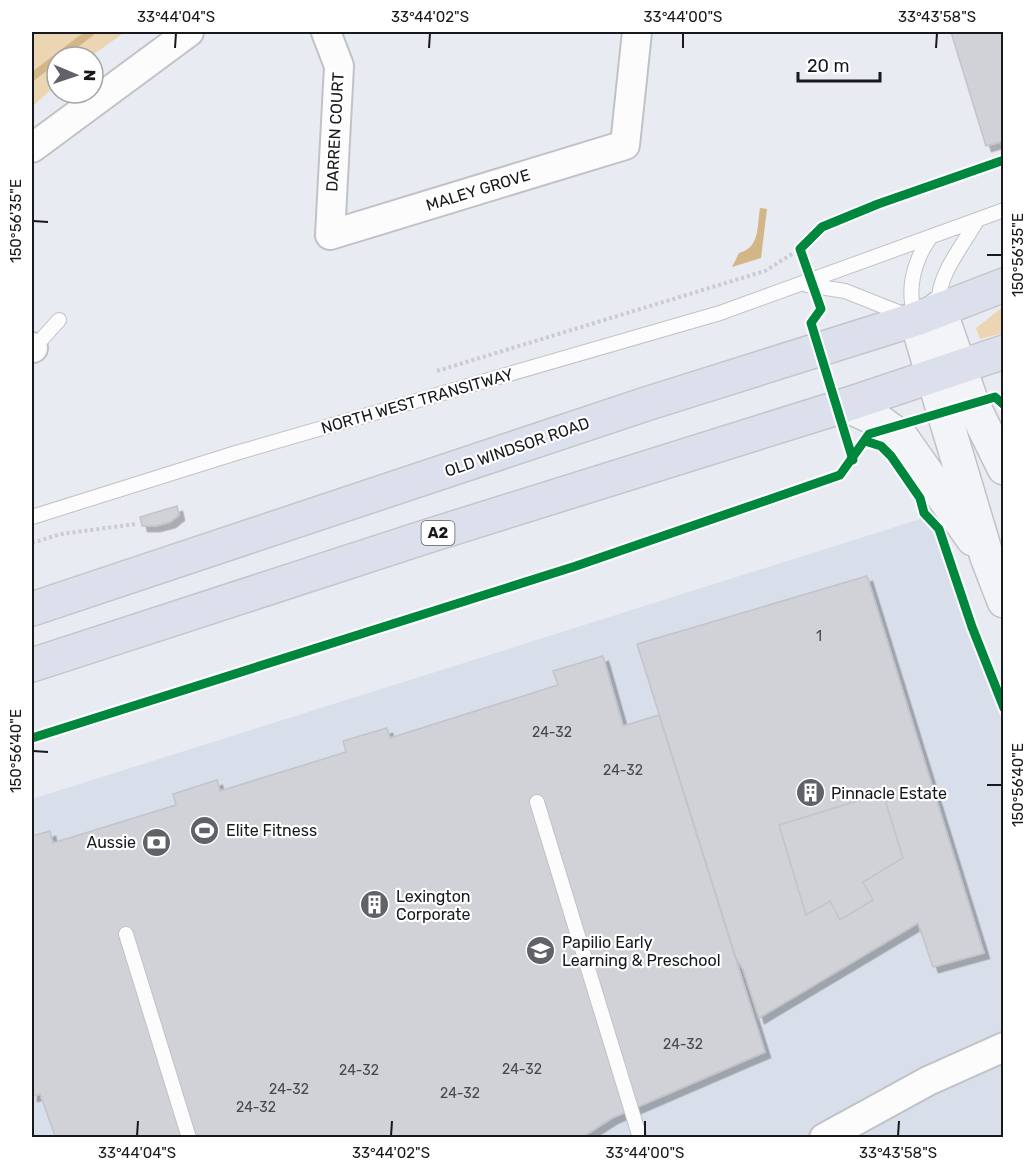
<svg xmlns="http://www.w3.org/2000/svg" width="1035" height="1169" font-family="Rubik,sans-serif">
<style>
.built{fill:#d8deea}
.green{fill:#ebd5b2}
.water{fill:#d2b687}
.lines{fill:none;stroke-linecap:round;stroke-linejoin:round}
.stream{stroke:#d2b687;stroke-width:8}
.building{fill:#d0d2d7;stroke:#c2c4c9;stroke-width:1.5;filter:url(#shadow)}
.lane-casing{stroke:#c0c2c7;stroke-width:16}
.street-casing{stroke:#c0c2c7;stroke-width:32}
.secondary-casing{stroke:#c0c2c7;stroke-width:36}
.highway-casing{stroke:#c4c5c9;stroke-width:36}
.path{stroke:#cbccce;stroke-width:4;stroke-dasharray:3 3;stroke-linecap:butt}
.lane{stroke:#fcfcfd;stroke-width:14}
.street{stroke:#fcfcfd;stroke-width:28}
.secondary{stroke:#f2f4f8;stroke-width:33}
.highway{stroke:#dbe0ec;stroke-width:33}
.cycleway-casing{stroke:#fff;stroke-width:13}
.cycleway{stroke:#00873e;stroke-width:9}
.ticks{fill:none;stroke:#17191d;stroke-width:2}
.labels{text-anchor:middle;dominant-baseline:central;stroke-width:4.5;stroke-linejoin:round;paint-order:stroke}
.number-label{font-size:14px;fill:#46484c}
.shield{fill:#fff;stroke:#5d5e61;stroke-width:1.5}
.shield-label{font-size:15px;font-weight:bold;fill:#17191d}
.street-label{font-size:16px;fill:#17191d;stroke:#fff}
.poi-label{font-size:16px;fill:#17191d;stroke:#fff;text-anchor:start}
.neatline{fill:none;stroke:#17191d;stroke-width:2}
.ticks-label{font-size:15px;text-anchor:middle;fill:#17191d}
</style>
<defs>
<filter id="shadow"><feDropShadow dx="5.5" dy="5.5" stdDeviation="0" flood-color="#0004"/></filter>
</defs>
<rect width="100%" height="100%" fill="#e9ebf2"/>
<!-- built -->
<path class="built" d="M 927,517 L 1003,724 L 1003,1137 L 32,1137 L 32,799 Z"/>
<!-- green -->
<g class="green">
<path d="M 32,32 L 125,32 L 90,57 L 57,57 L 57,84 L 32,107 Z"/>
<path d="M 1003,307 L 1003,333 L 980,339 L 976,328 Z"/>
</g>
<!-- water -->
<path class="water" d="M 760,208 L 767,209 L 761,258 L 732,267 L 739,253 C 760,248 757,226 760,208 Z"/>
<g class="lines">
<!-- stream -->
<g class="stream">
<path d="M 58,57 L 91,32"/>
<path d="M 32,77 L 57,58"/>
</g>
</g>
<!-- building -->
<g class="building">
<path d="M 951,32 L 1004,32 L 1004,141 L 986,146 Z"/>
<path d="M 177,506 L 179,515 L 170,522 L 155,526 L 142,526 L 140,517 Z"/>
<path d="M 867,576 L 984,953 L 933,967 L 918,923 L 759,1018 L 743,969 L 736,958 L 637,644 Z"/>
<path d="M 603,656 L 623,726 L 659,715 L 765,1052 L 612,1118 L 581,1138 L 49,1138 L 55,1136 L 40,1094 L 32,1096 L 32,836 L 50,831 L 53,843 L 176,805 L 173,794 L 217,780 L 220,791 L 346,752 L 343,741 L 387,728 L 390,738 L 558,685 L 553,671 Z"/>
<path d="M 883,793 L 903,858 L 863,882 L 873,900 L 840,920 L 830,901 L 806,915 L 779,825 Z"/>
</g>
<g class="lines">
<defs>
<g id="lane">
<path d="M 807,285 L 845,291 L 908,316"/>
<path d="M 939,308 C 935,278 962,247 976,222"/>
<path d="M 916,319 C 906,292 913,263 929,239"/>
<path d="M 32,350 L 59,320"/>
<path d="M 32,517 L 236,453 L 720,313 L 1004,210"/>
<path d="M 537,802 L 640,1138"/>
<path d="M 126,934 L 189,1138"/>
</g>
<g id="street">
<path d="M 326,32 L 339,66 L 330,235 L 625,145 L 637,32"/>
<path d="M 32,148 L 189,32"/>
<path d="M 32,347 L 33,348"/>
<path d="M 824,1138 L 928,1081 L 1004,1047"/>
</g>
<g id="secondary">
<path d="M 939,308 L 972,403 L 1004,468"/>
<path d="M 916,319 L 987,557 L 1004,601"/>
<path d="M 846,405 L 874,418 L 902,438 L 973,539"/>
</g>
<g id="highway">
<path d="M 32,609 L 646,404 L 916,319 L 1004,285"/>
<path d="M 32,665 L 425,537 L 837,408 L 1004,352"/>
</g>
</defs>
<!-- lane casing -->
<use href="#lane" class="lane-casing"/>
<!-- street casing -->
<use href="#street" class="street-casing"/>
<!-- secondary casing -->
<use href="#secondary" class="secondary-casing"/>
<!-- highway casing -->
<use href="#highway" class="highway-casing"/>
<!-- path -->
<g class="path">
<path d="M 437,371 L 765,271 L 800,249"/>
<path d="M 32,543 L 61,534 L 136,524"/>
</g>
<!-- lane -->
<use href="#lane" class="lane"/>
<!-- street -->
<use href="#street" class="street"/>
<!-- secondary -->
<use href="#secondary" class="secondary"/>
<!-- highway -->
<use href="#highway" class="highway"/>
<defs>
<g id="cycleway">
<path d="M 865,441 L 881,446 L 891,456 L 920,498 L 924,513 L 939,529 L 972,627 L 1004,708"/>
<path d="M 853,460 L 811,323 L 821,309 L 800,249 L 822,227 L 878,204 L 1004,160"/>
<path d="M 32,738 L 576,566 L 840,475 L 869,434 L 995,397 L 1004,405"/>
</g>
</defs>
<!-- cycleway casing -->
<use href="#cycleway" class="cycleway-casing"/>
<!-- cycleway -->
<use href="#cycleway" class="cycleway"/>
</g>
<!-- ticks -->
<path class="ticks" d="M 175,48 L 176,33M 429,48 L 430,33M 683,48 L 683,33M 936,48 L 937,33M 33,221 L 48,222M 987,255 L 1002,255M 33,751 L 48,752M 987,785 L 1002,785M 137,1136 L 138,1121M 391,1136 L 392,1121M 645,1136 L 645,1121M 898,1136 L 899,1121"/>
<!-- icons -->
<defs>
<symbol id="building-disc" viewBox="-11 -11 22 22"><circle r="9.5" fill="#606268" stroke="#fff"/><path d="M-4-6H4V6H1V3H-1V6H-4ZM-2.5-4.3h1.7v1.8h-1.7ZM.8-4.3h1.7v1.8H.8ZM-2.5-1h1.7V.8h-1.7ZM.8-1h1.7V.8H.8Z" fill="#fff"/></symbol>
<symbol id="stadium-disc" viewBox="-11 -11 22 22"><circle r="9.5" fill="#606268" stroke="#fff"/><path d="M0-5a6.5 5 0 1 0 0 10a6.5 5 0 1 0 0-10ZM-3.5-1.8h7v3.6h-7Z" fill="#fff"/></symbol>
<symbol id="bank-disc" viewBox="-11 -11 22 22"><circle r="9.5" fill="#606268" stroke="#fff"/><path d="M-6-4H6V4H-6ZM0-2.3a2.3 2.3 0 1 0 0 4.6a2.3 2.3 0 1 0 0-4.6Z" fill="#fff"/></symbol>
<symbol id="school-disc" viewBox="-11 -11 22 22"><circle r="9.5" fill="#606268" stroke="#fff"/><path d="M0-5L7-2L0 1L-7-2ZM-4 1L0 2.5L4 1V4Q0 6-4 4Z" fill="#fff"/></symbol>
</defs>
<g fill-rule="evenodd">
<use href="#building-disc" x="794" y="776" width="33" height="33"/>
<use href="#stadium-disc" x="188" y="814" width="33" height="33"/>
<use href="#bank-disc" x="140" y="826" width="33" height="33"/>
<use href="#building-disc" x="358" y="888" width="33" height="33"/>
<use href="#school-disc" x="524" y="934" width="33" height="33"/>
</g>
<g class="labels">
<!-- number labels -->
<g class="number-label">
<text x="819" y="636">1</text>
<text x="552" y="732">24-32</text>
<text x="623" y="770">24-32</text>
<text x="683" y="1044">24-32</text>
<text x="522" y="1069">24-32</text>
<text x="359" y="1070">24-32</text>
<text x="289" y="1089">24-32</text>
<text x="460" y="1093">24-32</text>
<text x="256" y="1107">24-32</text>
</g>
<!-- shield labels -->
<rect class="shield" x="421.5" y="521" width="33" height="24" rx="4.5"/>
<g class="shield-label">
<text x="438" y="533">A2</text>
</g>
<!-- street labels -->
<g class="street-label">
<text transform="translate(335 132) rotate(-87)">DARREN COURT</text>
<text transform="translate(478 190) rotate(-17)">MALEY GROVE</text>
<text transform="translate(417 401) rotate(-16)">NORTH WEST TRANSITWAY</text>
<text transform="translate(517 447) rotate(-19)">OLD WINDSOR ROAD</text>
</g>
<!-- poi labels -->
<g class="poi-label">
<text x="831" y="793">Pinnacle Estate</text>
<text x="226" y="830">Elite Fitness</text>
<text x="136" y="842" text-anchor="end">Aussie</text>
<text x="396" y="896">Lexington<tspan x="396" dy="18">Corporate</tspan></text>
<text x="562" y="942">Papilio Early<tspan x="562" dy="18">Learning &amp; Preschool</tspan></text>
</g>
</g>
<!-- border -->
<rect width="1035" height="1169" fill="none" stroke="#ffffff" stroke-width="66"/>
<!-- north arrow -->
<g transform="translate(75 75) rotate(92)"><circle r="28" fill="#ffffff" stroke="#a2a3a5" stroke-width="1.5"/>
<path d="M0-4.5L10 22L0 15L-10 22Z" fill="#606268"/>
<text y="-9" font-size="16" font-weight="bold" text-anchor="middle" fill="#17191d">N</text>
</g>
<!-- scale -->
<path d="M798 72v9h82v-9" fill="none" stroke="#17191d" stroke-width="3"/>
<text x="807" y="72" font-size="18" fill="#17191d" stroke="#ffffff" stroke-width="4.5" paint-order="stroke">20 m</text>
<rect x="33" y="33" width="969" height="1103" class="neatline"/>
<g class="ticks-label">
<text x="176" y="22">33°44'04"S</text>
<text x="430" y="22">33°44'02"S</text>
<text x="683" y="22">33°44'00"S</text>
<text x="937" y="22">33°43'58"S</text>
<text transform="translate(16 221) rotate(-90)" y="5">150°56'35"E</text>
<text transform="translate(1018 255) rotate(-90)" y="5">150°56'35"E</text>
<text transform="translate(16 751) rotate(-90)" y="5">150°56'40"E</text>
<text transform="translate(1018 785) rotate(-90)" y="5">150°56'40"E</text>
<text x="137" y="1158">33°44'04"S</text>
<text x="391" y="1158">33°44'02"S</text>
<text x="645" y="1158">33°44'00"S</text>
<text x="898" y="1158">33°43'58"S</text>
</g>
</svg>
